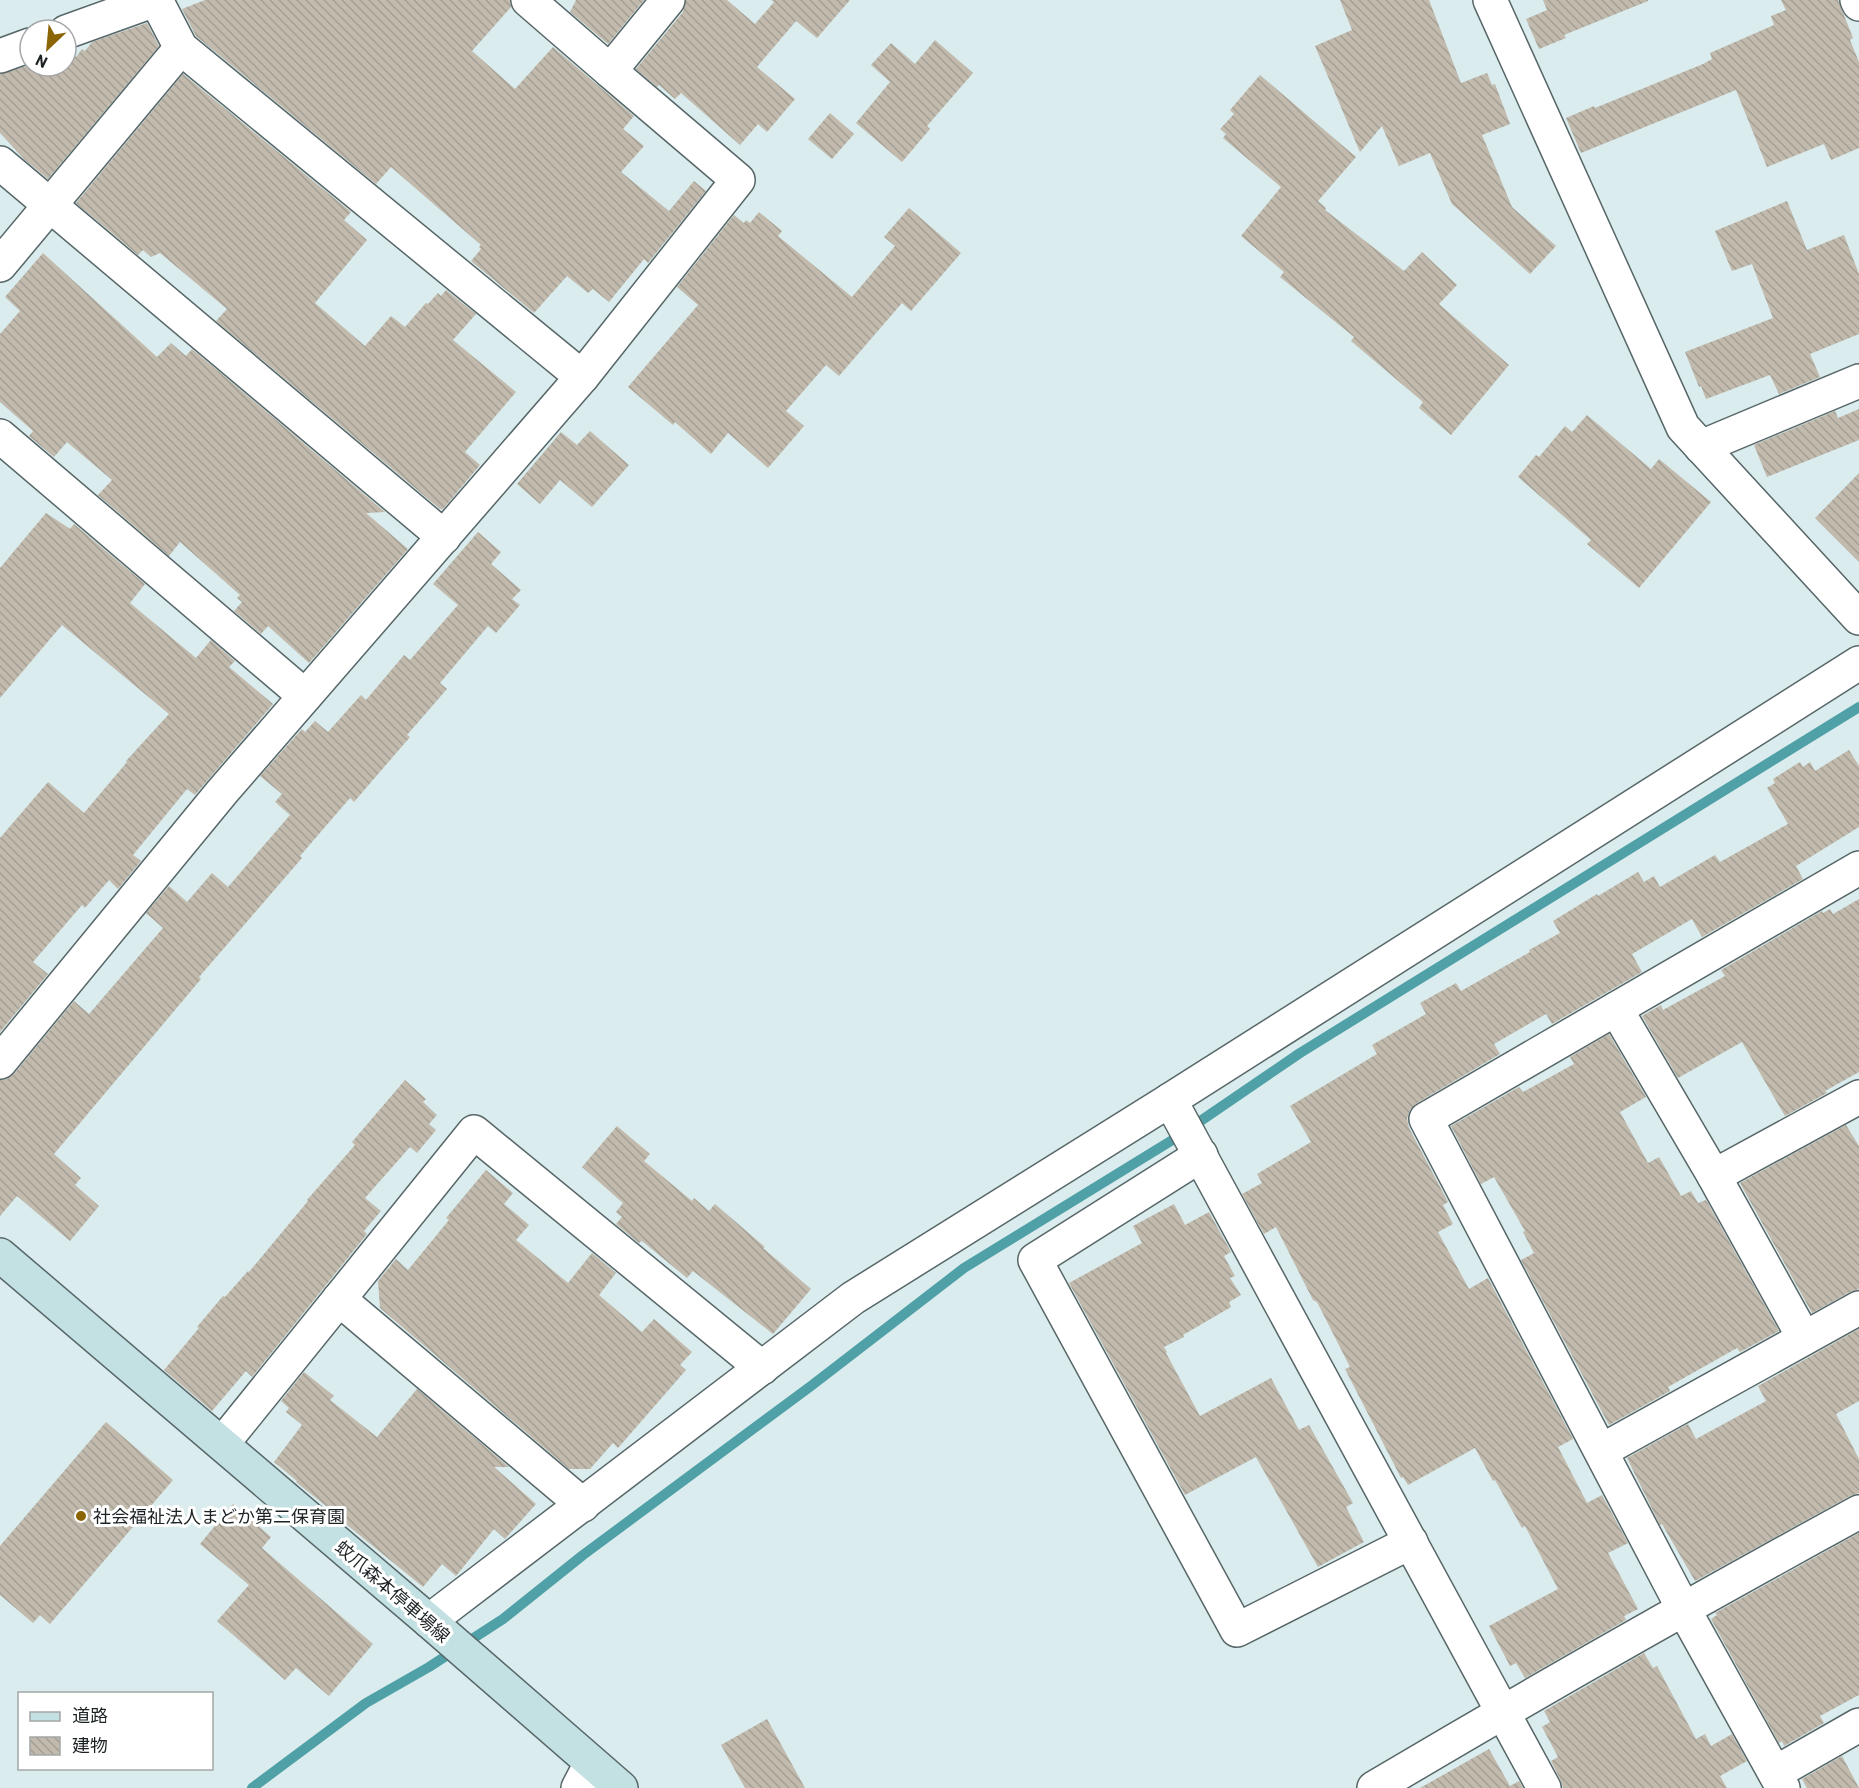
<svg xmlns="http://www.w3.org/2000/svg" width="1859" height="1788" font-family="Barlow,'Noto Sans JP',sans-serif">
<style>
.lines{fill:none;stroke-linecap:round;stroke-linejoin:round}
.stream{stroke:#50a0a7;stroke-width:10}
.building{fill:url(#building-back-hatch)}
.street-casing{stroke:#576668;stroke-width:36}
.secondary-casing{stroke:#576668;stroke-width:36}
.street{stroke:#fff;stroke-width:33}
.secondary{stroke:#c3e0e3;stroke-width:33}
.poi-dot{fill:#8b6404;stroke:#fff;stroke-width:2}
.labels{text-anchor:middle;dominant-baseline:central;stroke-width:6;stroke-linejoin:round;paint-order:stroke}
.poi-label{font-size:18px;fill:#1c2223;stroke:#fff;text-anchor:start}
.street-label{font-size:18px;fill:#1c2223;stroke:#fff}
</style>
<defs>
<pattern id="building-back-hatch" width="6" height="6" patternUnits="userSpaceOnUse" patternTransform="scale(1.5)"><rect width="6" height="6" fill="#c1baad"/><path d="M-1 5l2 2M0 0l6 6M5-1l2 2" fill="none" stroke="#a5a095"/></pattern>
</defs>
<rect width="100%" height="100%" fill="#daeced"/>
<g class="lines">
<!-- stream -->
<g class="stream">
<path d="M 1199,1122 L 1300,1053 L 1859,707"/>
<path d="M 252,1788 L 366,1703 L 429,1667 L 503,1619 L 583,1555 L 811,1386 L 964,1268 L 1174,1139"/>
</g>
</g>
<!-- building -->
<g class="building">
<path d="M 205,0 L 510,0 L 511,7 L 472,51 L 515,89 L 553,47 L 634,116 L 623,129 L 644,146 L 621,172 L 669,211 L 694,181 L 706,191 L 648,263 L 644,259 L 609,302 L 593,289 L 588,293 L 567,276 L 534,313 L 471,261 L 481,249 L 479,247 L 481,245 L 391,167 L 376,184 L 196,36 L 182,9 Z"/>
<path d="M 576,0 L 644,0 L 608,44 L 570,12 Z"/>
<path d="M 686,0 L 727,0 L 755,24 L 774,2 L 771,0 L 850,0 L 817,38 L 796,21 L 757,67 L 795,99 L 767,132 L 758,124 L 740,145 L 681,93 L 675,99 L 659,85 L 657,87 L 636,69 L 683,12 Z"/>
<path d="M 1340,0 L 1429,0 L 1461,83 L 1487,73 L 1492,85 L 1495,84 L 1510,124 L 1482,135 L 1512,207 L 1556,246 L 1530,274 L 1452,204 L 1430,153 L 1399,166 L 1382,126 L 1360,152 L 1315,46 L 1352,30 Z"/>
<path d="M 1543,0 L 1648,0 L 1648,1 L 1564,35 L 1566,38 L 1539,49 L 1526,19 L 1547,10 Z"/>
<path d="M 1781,0 L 1838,0 L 1853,38 L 1850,40 L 1859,62 L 1859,148 L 1831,160 L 1824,144 L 1767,167 L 1736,90 L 1581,153 L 1566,118 L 1594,106 L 1595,108 L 1703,64 L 1712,59 L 1710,53 L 1774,25 L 1771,16 L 1786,10 Z"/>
<path d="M 147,23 L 159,46 L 48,179 L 25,160 L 0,133 L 0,74 L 27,66 L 66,66 L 66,62 L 73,54 L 76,57 L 82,49 L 85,51 L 92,42 Z"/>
<path d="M 935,40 L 973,73 L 927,126 L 930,129 L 902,162 L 856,123 L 890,82 L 871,65 L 891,43 L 915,64 Z"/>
<path d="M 183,74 L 351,212 L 344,220 L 367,240 L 315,303 L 365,346 L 391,316 L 405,327 L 426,303 L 428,304 L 438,293 L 441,296 L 446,290 L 476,314 L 453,340 L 516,392 L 465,452 L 480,465 L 443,509 L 440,509 L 216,321 L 227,309 L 160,253 L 151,257 L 143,250 L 138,255 L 76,203 Z"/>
<path d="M 1260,75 L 1356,157 L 1318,201 L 1326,208 L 1325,210 L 1404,271 L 1422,252 L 1457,285 L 1439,304 L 1509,365 L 1451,435 L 1419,408 L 1423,402 L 1351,341 L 1354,337 L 1280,277 L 1284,272 L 1241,236 L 1281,187 L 1223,138 L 1226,134 L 1220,129 L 1234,114 L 1230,110 Z"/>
<path d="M 830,113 L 854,134 L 832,159 L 808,139 Z"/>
<path d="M 1787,201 L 1807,250 L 1844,235 L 1859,274 L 1859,334 L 1810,354 L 1820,377 L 1779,394 L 1770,375 L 1706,399 L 1701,386 L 1699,387 L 1685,352 L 1773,318 L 1752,264 L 1732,271 L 1715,231 Z"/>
<path d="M 909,208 L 961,253 L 911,311 L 902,303 L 839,376 L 826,365 L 786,411 L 804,426 L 768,468 L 728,433 L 711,454 L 675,422 L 673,425 L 628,387 L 698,305 L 677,287 L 734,215 L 744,223 L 746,220 L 750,223 L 759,212 L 782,231 L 778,236 L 852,297 L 895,246 L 884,237 Z"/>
<path d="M 43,253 L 157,357 L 171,343 L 186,356 L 192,349 L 385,512 L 366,513 L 408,549 L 309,663 L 268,626 L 261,634 L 234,611 L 242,602 L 237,598 L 240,595 L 180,542 L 169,556 L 98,495 L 112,480 L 67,442 L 54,457 L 29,436 L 33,431 L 0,402 L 0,334 L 20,311 L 5,297 Z"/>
<path d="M 1859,409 L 1859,440 L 1767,477 L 1754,445 L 1835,411 L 1838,418 Z"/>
<path d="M 1587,415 L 1651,469 L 1659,459 L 1711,502 L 1639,588 L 1587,544 L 1591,540 L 1518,477 L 1536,455 L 1539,457 L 1565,426 L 1572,432 Z"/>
<path d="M 590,431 L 629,465 L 592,507 L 560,480 L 540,504 L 517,484 L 561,432 L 577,445 Z"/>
<path d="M 1859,473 L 1859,562 L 1815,518 Z"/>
<path d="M 46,513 L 70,529 L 74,524 L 145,584 L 130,603 L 196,658 L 211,640 L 235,661 L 229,667 L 273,704 L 195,795 L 187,789 L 133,855 L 141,861 L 118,889 L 109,880 L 85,908 L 82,905 L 33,962 L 48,974 L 0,1032 L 0,838 L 48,782 L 84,813 L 127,762 L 126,761 L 169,714 L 62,625 L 0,698 L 0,568 Z"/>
<path d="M 478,532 L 501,552 L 491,564 L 521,590 L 512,599 L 520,605 L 496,633 L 488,626 L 440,683 L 447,689 L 407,735 L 410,737 L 354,802 L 350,798 L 300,856 L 302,858 L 199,977 L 201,979 L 54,1154 L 81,1178 L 75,1185 L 99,1206 L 70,1241 L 17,1196 L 0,1216 L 0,1080 L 7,1079 L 14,1074 L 74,1001 L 89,1014 L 163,928 L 146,913 L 169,886 L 187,902 L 212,873 L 228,887 L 290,815 L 275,802 L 282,794 L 260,776 L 302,729 L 305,732 L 315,721 L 328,732 L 361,695 L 366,700 L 404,655 L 410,660 L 458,605 L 433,584 Z"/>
<path d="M 1849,750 L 1859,766 L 1859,827 L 1796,866 L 1803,879 L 1702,937 L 1692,919 L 1632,954 L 1642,972 L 1552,1024 L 1546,1014 L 1494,1044 L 1500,1054 L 1417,1103 L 1410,1110 L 1407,1119 L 1409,1128 L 1448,1202 L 1443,1205 L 1453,1224 L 1438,1232 L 1469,1289 L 1488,1278 L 1573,1439 L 1558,1447 L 1587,1503 L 1602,1495 L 1628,1543 L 1608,1553 L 1638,1609 L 1624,1616 L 1626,1620 L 1525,1678 L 1516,1663 L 1510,1666 L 1489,1626 L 1558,1589 L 1525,1526 L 1522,1528 L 1495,1480 L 1493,1481 L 1475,1448 L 1408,1485 L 1403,1477 L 1401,1478 L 1345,1369 L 1350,1367 L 1317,1302 L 1313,1300 L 1276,1227 L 1264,1234 L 1242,1194 L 1262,1183 L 1257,1174 L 1311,1142 L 1290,1106 L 1377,1054 L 1372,1045 L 1426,1014 L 1420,1003 L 1456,983 L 1461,991 L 1530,952 L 1529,950 L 1560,933 L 1553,921 L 1597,894 L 1598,896 L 1638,872 L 1644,882 L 1654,876 L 1660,887 L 1715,855 L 1720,862 L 1788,824 L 1767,788 L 1775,783 L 1773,779 L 1800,762 L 1803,767 L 1810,762 L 1815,771 Z"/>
<path d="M 1859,899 L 1859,1072 L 1825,1091 L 1827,1093 L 1785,1116 L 1742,1042 L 1678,1078 L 1642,1016 L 1661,1005 L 1663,1010 L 1725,976 L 1721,970 L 1822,911 L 1823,913 L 1830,909 L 1833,914 Z"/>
<path d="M 1609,1034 L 1646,1097 L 1620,1112 L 1648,1163 L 1659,1157 L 1681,1196 L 1691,1191 L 1698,1203 L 1706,1200 L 1779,1331 L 1740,1352 L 1737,1348 L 1668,1387 L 1670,1391 L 1609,1425 L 1521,1260 L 1534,1253 L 1523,1232 L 1525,1231 L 1494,1177 L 1481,1184 L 1451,1126 L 1519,1087 L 1523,1092 L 1574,1064 L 1570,1057 Z"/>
<path d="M 405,1080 L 426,1099 L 423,1102 L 437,1115 L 429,1124 L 436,1130 L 417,1153 L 410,1147 L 365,1198 L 381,1211 L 364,1231 L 367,1234 L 252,1377 L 246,1371 L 212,1411 L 164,1370 L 199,1328 L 197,1327 L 223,1296 L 225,1297 L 248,1271 L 249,1272 L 308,1201 L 307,1200 L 355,1145 L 352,1142 Z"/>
<path d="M 1846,1125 L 1859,1146 L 1859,1289 L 1850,1292 L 1812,1313 L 1740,1183 Z"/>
<path d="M 617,1126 L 650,1154 L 644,1161 L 692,1201 L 694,1198 L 709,1211 L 715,1204 L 765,1247 L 763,1248 L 811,1289 L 773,1334 L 693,1271 L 687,1278 L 642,1241 L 639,1243 L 616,1224 L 622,1217 L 616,1212 L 623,1203 L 582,1167 Z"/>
<path d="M 486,1170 L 513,1193 L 504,1204 L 529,1225 L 516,1240 L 568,1283 L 592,1253 L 616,1273 L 599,1295 L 642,1332 L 654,1319 L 692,1352 L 680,1365 L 686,1370 L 618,1448 L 613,1443 L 590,1469 L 569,1469 L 380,1308 L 378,1281 L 396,1259 L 408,1270 L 449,1220 L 446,1218 Z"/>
<path d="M 1174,1204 L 1185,1225 L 1209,1212 L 1231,1252 L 1224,1256 L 1235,1276 L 1230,1278 L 1241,1295 L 1229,1302 L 1231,1307 L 1183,1335 L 1184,1337 L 1164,1347 L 1167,1352 L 1166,1353 L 1200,1416 L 1271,1378 L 1299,1430 L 1309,1425 L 1353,1503 L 1346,1507 L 1364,1542 L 1318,1567 L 1256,1457 L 1185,1495 L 1069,1283 L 1142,1243 L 1133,1226 Z"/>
<path d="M 1859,1329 L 1859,1401 L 1836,1414 L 1859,1459 L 1859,1493 L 1850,1496 L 1695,1581 L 1662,1524 L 1660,1525 L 1627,1458 L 1688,1424 L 1696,1439 L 1766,1401 L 1758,1386 Z"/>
<path d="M 304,1372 L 334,1396 L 330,1400 L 377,1437 L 417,1389 L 509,1467 L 494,1467 L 536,1504 L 505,1539 L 494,1529 L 456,1576 L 442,1564 L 423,1587 L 330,1511 L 331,1510 L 296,1482 L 297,1481 L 274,1462 L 302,1425 L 286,1412 L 289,1408 L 281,1401 Z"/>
<path d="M 106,1422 L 173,1480 L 50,1624 L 40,1615 L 33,1623 L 0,1595 L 0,1546 Z"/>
<path d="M 233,1504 L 271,1537 L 262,1548 L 373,1644 L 329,1696 L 296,1668 L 285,1680 L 217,1621 L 249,1585 L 200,1544 Z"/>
<path d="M 1859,1533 L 1859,1695 L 1820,1716 L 1824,1723 L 1784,1746 L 1782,1741 L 1779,1743 L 1711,1619 L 1717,1615 L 1715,1613 Z"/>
<path d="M 1644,1653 L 1653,1668 L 1657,1666 L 1696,1739 L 1705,1734 L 1711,1746 L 1732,1734 L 1747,1761 L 1720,1776 L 1727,1788 L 1563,1788 L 1560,1779 L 1551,1761 L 1558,1757 L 1542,1727 L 1550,1722 L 1544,1711 Z"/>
<path d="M 767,1719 L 805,1788 L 745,1788 L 721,1745 Z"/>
<path d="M 1489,1749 L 1510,1786 L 1519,1781 L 1523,1788 L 1420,1788 Z"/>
<path d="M 1842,1756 L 1859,1788 L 1807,1788 L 1802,1779 Z"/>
</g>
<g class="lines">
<defs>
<g id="street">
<path d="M 156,0 L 181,48 L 582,377"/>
<path d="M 528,0 L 610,71"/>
<path d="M 1490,0 L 1683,427 L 1859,618"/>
<path d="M 1857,0 L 1859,4"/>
<path d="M 66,32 L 155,0"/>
<path d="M 0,56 L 30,45"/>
<path d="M 0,163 L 444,537"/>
<path d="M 0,265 L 181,48"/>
<path d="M 0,436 L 305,696"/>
<path d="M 1701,447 L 1859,381"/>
<path d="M 1616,1009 L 1714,1176 L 1859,1097"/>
<path d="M 0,1062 L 222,792 L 582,377 L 738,180 L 610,71 L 668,0"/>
<path d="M 1170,1100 L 1859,663"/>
<path d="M 1201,1155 L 1035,1260 L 1237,1630 L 1411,1542"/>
<path d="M 1714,1176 L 1804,1338"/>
<path d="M 339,1299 L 583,1505"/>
<path d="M 222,1444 L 474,1132 L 762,1368"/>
<path d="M 1601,1451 L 1859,1308"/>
<path d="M 429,1621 L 853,1298 L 1170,1100 L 1544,1788"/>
<path d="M 1775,1773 L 1859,1725"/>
<path d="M 578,1788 L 591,1763"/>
<path d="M 1374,1788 C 1534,1693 1696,1601 1859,1512"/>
<path d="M 1783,1788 L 1683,1608 L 1426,1119 L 1859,868"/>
</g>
<path id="secondary" d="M 0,1255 L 429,1621 L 621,1788"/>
</defs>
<!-- street casing -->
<use href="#street" class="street-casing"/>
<!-- secondary casing -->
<use href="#secondary" class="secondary-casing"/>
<!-- street -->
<use href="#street" class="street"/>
<!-- secondary -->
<use href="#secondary" class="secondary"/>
</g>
<!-- markers -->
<circle class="poi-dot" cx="81" cy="1516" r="6"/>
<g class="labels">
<!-- poi labels -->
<g class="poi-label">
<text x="93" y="1516">社会福祉法人まどか第二保育園</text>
</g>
<!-- street labels -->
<g class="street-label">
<text transform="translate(393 1591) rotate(41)">蚊爪森本停車場線</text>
</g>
</g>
<!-- legend -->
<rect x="18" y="1692" width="195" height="78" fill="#ffffff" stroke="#a4a7a7" stroke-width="1.5"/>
<rect x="30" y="1712" width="30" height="9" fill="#c3e0e3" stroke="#a4a7a7" stroke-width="1.5"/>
<text x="72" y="1722" font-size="18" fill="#1c2223">道路</text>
<rect x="30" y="1737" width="30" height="18" fill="url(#building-back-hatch)" stroke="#a4a7a7" stroke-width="1.5"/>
<text x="72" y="1752" font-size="18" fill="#1c2223">建物</text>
<!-- north arrow -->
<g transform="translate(48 48) rotate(206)"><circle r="28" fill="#ffffff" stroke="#a4a7a7" stroke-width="1.5"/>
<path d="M0-4.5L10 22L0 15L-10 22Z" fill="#8b6404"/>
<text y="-9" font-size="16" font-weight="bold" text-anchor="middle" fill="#1c2223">N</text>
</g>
</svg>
